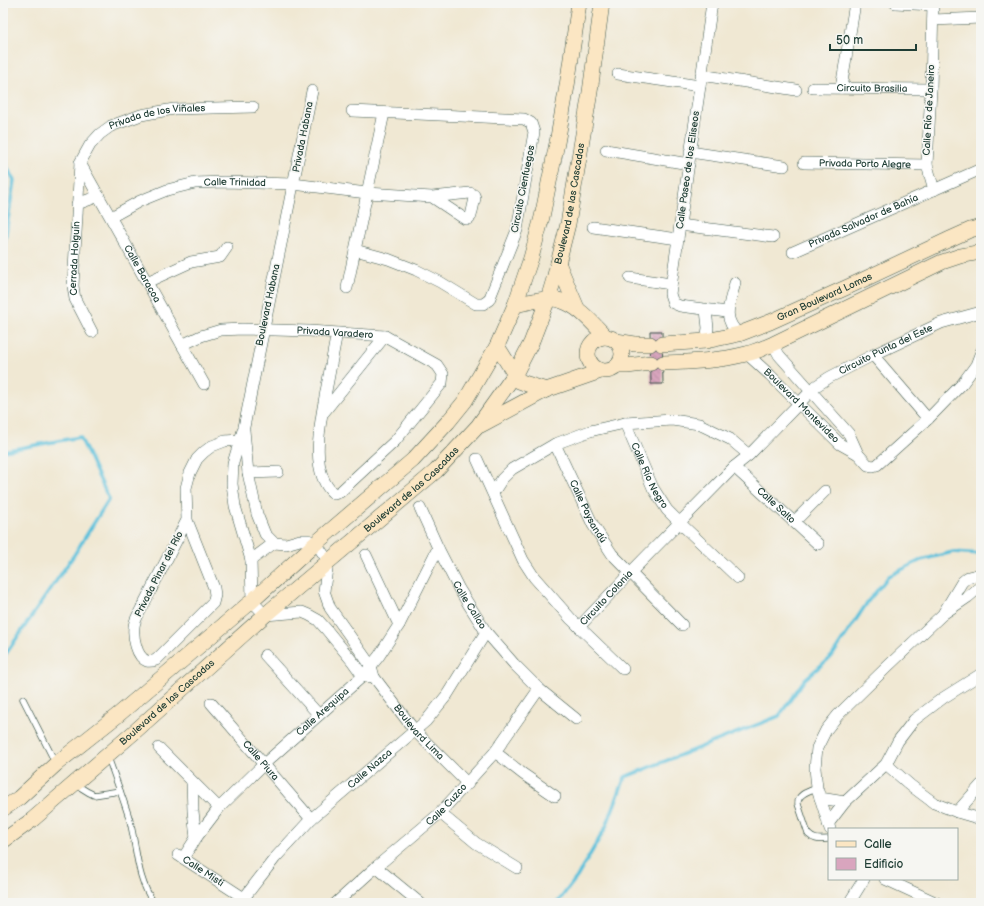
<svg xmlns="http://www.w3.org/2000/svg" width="984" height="906" font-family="'Balsamiq Sans',sans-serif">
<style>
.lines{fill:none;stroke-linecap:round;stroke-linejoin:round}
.stream{stroke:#5dc1db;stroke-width:3.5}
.building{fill:url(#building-back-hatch)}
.service-casing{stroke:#3e574c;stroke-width:7}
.minor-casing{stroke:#3e574c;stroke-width:12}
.secondary-casing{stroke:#3e574c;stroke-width:16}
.service{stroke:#fff;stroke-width:5.5}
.minor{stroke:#fff;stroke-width:11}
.secondary{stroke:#fbe6c3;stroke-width:15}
.labels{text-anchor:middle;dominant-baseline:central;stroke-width:3.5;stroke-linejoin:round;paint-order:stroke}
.street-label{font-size:10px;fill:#1f3d34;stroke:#f6f6f2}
</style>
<defs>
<pattern id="building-back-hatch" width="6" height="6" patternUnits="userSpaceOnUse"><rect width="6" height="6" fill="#d9a5be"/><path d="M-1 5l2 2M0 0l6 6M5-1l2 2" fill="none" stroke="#af889b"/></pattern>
</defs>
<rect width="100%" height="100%" fill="#f6f6f2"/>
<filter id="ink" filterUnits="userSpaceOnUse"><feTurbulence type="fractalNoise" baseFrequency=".025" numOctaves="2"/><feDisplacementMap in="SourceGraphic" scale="8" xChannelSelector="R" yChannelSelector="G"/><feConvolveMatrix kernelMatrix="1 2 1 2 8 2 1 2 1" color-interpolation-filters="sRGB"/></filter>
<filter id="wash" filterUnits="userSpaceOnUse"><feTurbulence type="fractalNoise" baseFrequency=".012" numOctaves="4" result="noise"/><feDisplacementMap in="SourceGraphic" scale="16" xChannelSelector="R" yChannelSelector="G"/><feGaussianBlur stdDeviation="0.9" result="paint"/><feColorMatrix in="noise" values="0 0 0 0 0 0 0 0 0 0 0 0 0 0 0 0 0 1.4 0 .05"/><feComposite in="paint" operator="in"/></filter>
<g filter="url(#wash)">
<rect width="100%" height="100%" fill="#f0e8d3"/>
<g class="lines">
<!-- stream -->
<g class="stream">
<path d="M 3,160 L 14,180 L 3,253"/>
<path d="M 3,451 L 80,437 L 109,499 L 74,555 L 3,658"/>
<path d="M 557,903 L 577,877 L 606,827 L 625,777 L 779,716 L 805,679 L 832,656 L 869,600 L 889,576 L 921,560 L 953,552 L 981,554"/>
</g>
</g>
<g id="blocks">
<!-- building -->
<path class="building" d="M 650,331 L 662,331 L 663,384 L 651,384 Z"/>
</g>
</g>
<g filter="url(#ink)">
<use href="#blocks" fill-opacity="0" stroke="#3e574c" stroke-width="1"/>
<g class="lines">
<defs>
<g id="service">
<path d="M 23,699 L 55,762"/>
<path d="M 108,757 C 115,778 124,800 130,821 C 137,849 137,880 154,903"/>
<path d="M 75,784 L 88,792 L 94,795 L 120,791"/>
<path d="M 817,788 C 809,791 797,794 798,804 L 808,834 C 815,841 820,839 829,839"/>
</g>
<g id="minor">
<path d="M 712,3 L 670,294 L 673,303 L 680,306 L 727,312"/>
<path d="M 895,3 L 933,5"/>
<path d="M 933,3 L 931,89 L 927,165 L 934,190"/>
<path d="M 933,20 L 981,18"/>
<path d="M 618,74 L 700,86"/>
<path d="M 701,75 L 796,90"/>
<path id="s1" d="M 813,88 L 931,89"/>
<path d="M 841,88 L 855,3"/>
<path d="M 312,91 L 244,427 L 233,463 L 232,484 L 235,506 L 251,560 L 252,601 L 265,615 L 302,612 L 309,615 L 318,620 L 326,629 L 353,662 L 363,676 L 374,677"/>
<path d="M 352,111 L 524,119 L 531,123 L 534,132 L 517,230 L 489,300 L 483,304 L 476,304 L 440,282 L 416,270 L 388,259 L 355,250"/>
<path d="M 606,150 L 689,164"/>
<path d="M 690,152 L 784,166"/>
<path id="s2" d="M 80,163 L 204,384"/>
<path id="s3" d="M 804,163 L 927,165"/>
<path d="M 77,204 L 99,196"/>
<path id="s4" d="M 111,217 L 140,201 L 167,190 L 195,183 L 224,182 L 293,184 L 367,193 L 432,197 L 470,193 L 474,195 L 475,198 L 471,216 L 468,219 L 465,219 L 432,197"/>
<path d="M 680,225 L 773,237"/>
<path d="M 593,227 L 678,239"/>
<path id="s5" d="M 793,252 L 981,169"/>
<path d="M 630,278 L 671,284"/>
<path d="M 147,282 L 191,262 L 220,257 L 227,247"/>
<path d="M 735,283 C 730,303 721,318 739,334"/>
<path d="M 347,288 L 384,113"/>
<path id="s6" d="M 92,332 L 75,299 L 73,286 L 80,163 L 90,145 L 100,134 L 111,126 L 141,115 L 174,109 L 253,107"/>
<path d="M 706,341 L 708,328 L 706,310"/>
<path d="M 773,344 L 779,355 L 849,434 L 858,454"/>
<path id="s7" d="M 182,345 L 201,336 L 221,330 L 242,329 L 309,331 L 385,336 L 437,365 L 443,374 L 442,383 L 395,441 L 340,492 L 334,494 C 308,472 321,420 326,391 C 330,371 333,352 337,333"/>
<path id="s8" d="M 747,354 L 770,375 L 840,444 L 858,454 L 868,465 L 873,466 L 877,465 L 928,419 L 962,384 L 976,365 L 981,352"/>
<path d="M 873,355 L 928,419"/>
<path d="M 324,412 L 385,336"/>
<path id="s9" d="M 625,423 L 653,488 L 667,510 L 680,523 L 738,578"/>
<path id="s10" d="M 244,430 L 248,473 L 257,514 L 265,534 L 274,543 L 286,544 L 300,540 L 308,540 L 316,543 L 328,561 L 324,591 L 330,608 L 371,666 L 374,677 L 415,731 L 468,784"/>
<path id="s11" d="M 555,444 L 593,525 L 612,554 L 682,625"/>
<path d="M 477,459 L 523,560 L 534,577 L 571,619 L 623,669"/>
<path id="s12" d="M 734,467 L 818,544"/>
<path d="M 248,473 L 278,472"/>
<path d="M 493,493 L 502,479 L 512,469 L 555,444 L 590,431 L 625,423 L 672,420 L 699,424 L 730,439 L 749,455"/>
<path id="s13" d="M 420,508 L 438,548 L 459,589 L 486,632 L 514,664 L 539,689 L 576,719"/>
<path d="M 187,520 L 138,615 C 136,619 134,623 134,627 C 133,637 136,657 147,661 C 150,662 153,661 156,660 L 213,603 L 215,595 L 214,588 L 187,520 L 186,488 L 190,473 L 197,459 L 204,452 L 212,446 L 225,441 L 239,440 L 244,441"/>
<path d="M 794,522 L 825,491"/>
<path d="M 366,555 L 399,625"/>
<path d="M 251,560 L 274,543"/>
<path d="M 944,612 L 962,582 L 968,577 L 981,574"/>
<path id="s14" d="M 579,627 L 630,573 L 734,467 L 749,455 L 816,386 L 830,377 L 873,355 L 941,323 L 981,312"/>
<path d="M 265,655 L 319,715"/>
<path id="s15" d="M 211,703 L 311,819"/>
<path d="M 159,748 L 219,808"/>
<path d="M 495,752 L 523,774 L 555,796"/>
<path d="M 886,764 L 910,785 L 934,803 L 957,812 L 981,819"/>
<path d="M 192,782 L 193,811 L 196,838"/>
<path d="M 820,798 L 845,802 L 886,764 L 898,741 L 914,720 L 943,698 L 981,674"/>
<path d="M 957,812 L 981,785"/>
<path d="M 440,813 L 476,843 L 517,868"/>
<path d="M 828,824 L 845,802"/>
<path d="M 830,829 L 817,788 L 815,768 L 817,748 L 826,730 L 838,715 L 888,666 L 943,614 L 968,597 L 981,586"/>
<path id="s16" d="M 178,855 L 244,898 L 247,903"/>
<path id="s17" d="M 183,858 L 196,838 L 219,808 L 264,764 L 363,676 L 379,656 L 399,625 L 438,548"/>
<path d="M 376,867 L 420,903"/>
<path d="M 885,879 L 937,903"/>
<path id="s18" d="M 244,898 L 275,858 L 311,819 L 426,721 L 447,695 L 486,632"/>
<path d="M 851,900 L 864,879"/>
<path id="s19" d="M 336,903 L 376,867 L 440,813 L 495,752 L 539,689"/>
</g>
<g id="secondary">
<path d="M 558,263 L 577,308"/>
<path d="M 515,305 C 529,302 548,296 562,301 C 580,307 593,324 606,337"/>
<circle cx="605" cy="354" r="17"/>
<path d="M 616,341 L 635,344 L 650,344"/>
<path id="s20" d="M 662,344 L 706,341 L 739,334 L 770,322 L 852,285 L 950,239 L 970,230 L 981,227"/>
<path d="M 497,346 L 519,381 L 527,384 L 546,390 L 601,371"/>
<path d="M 663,363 C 691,362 719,361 746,354 C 755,352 764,348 773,344 L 942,262 L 960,256 L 981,252"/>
<path d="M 617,366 L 627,366 L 651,363"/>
<path d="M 481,425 L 546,390"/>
<path d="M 3,809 L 19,798 L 56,764 L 118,715 L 252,601 L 316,543 L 413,460 L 448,422 L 465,401 L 497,346 L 515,305 L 531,258 L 542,217 L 557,143 L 567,86 L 579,3"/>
<path id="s21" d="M 3,841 L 32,820 L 132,734 L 265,615 L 436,471 L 478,426 L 515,374 L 531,343 L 548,299 L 554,279 L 568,224 L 590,92 L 602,3"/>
</g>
</defs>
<!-- service casing -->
<use href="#service" class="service-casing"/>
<!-- minor casing -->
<use href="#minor" class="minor-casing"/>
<!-- secondary casing -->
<use href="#secondary" class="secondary-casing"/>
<!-- service -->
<use href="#service" class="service"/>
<!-- minor -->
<use href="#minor" class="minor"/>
<!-- secondary -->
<use href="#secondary" class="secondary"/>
</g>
</g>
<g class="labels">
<!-- street labels -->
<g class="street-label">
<text stroke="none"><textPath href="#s1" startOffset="59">Circuito Brasilia</textPath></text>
<text transform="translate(929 110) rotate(-87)">Calle Río de Janeiro</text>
<text stroke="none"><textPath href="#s6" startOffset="270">Privada de los Viñales</textPath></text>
<text transform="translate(303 137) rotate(-79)">Privada Habana</text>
<text stroke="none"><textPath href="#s3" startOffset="61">Privada Porto Alegre</textPath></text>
<text transform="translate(688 170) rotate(-82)">Calle Paseo de los Eliseos</text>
<text stroke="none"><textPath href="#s4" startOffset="131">Calle Trinidad</textPath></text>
<text transform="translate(523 189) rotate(-79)">Circuito Cienfuegos</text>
<text stroke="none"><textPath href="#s21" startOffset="875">Boulevard de las Cascadas</textPath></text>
<text stroke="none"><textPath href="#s5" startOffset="77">Privada Salvador de Bahía</textPath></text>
<text stroke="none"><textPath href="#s6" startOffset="78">Cerrada Holguín</textPath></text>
<text stroke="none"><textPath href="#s2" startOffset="127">Calle Baracoa</textPath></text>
<text stroke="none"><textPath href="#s20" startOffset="171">Gran Boulevard Lomas</textPath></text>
<text transform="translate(268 305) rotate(-78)">Boulevard Habana</text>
<text stroke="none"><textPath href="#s7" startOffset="156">Privada Varadero</textPath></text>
<text stroke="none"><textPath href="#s14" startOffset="417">Circuito Punta del Este</textPath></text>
<text stroke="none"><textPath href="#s8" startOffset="75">Boulevard Montevideo</textPath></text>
<text stroke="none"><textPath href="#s9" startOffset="58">Calle Río Negro</textPath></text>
<text stroke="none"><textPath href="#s21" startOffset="539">Boulevard de las Cascadas</textPath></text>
<text stroke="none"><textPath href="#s12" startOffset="57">Calle Salto</textPath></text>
<text stroke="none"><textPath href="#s11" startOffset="75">Calle Paysandú</textPath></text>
<text transform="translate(159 574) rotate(-63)">Privada Pinar del Río</text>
<text stroke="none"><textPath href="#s14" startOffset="40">Circuito Colonia</textPath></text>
<text stroke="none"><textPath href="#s13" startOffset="109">Calle Callao</textPath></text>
<text stroke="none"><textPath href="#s21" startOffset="215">Boulevard de las Cascadas</textPath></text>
<text stroke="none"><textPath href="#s17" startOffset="203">Calle Arequipa</textPath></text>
<text stroke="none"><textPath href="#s10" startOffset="386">Boulevard Lima</textPath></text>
<text stroke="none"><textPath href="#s15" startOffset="76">Calle Piura</textPath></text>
<text stroke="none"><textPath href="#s18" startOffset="181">Calle Nazca</textPath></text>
<text stroke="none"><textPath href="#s19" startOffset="148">Calle Cuzco</textPath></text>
<text stroke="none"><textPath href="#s16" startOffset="30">Calle Misti</textPath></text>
</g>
</g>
<!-- margin -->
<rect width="984" height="906" fill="none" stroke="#f6f6f2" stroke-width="16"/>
<!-- legend -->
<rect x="828" y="828" width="130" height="52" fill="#f6f6f2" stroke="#a0aca6"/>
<rect x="836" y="841" width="20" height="6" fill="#fbe6c3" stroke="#a0aca6"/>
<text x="864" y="848" font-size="12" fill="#1f3d34">Calle</text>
<rect x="836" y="858" width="20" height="12" fill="#d9a5be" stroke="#a0aca6"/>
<text x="864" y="868" font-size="12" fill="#1f3d34">Edificio</text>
<!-- scale -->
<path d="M830 44v6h86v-6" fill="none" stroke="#1f3d34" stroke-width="2"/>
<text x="836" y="44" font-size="12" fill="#1f3d34" stroke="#f6f6f2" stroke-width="3" paint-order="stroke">50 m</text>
</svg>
